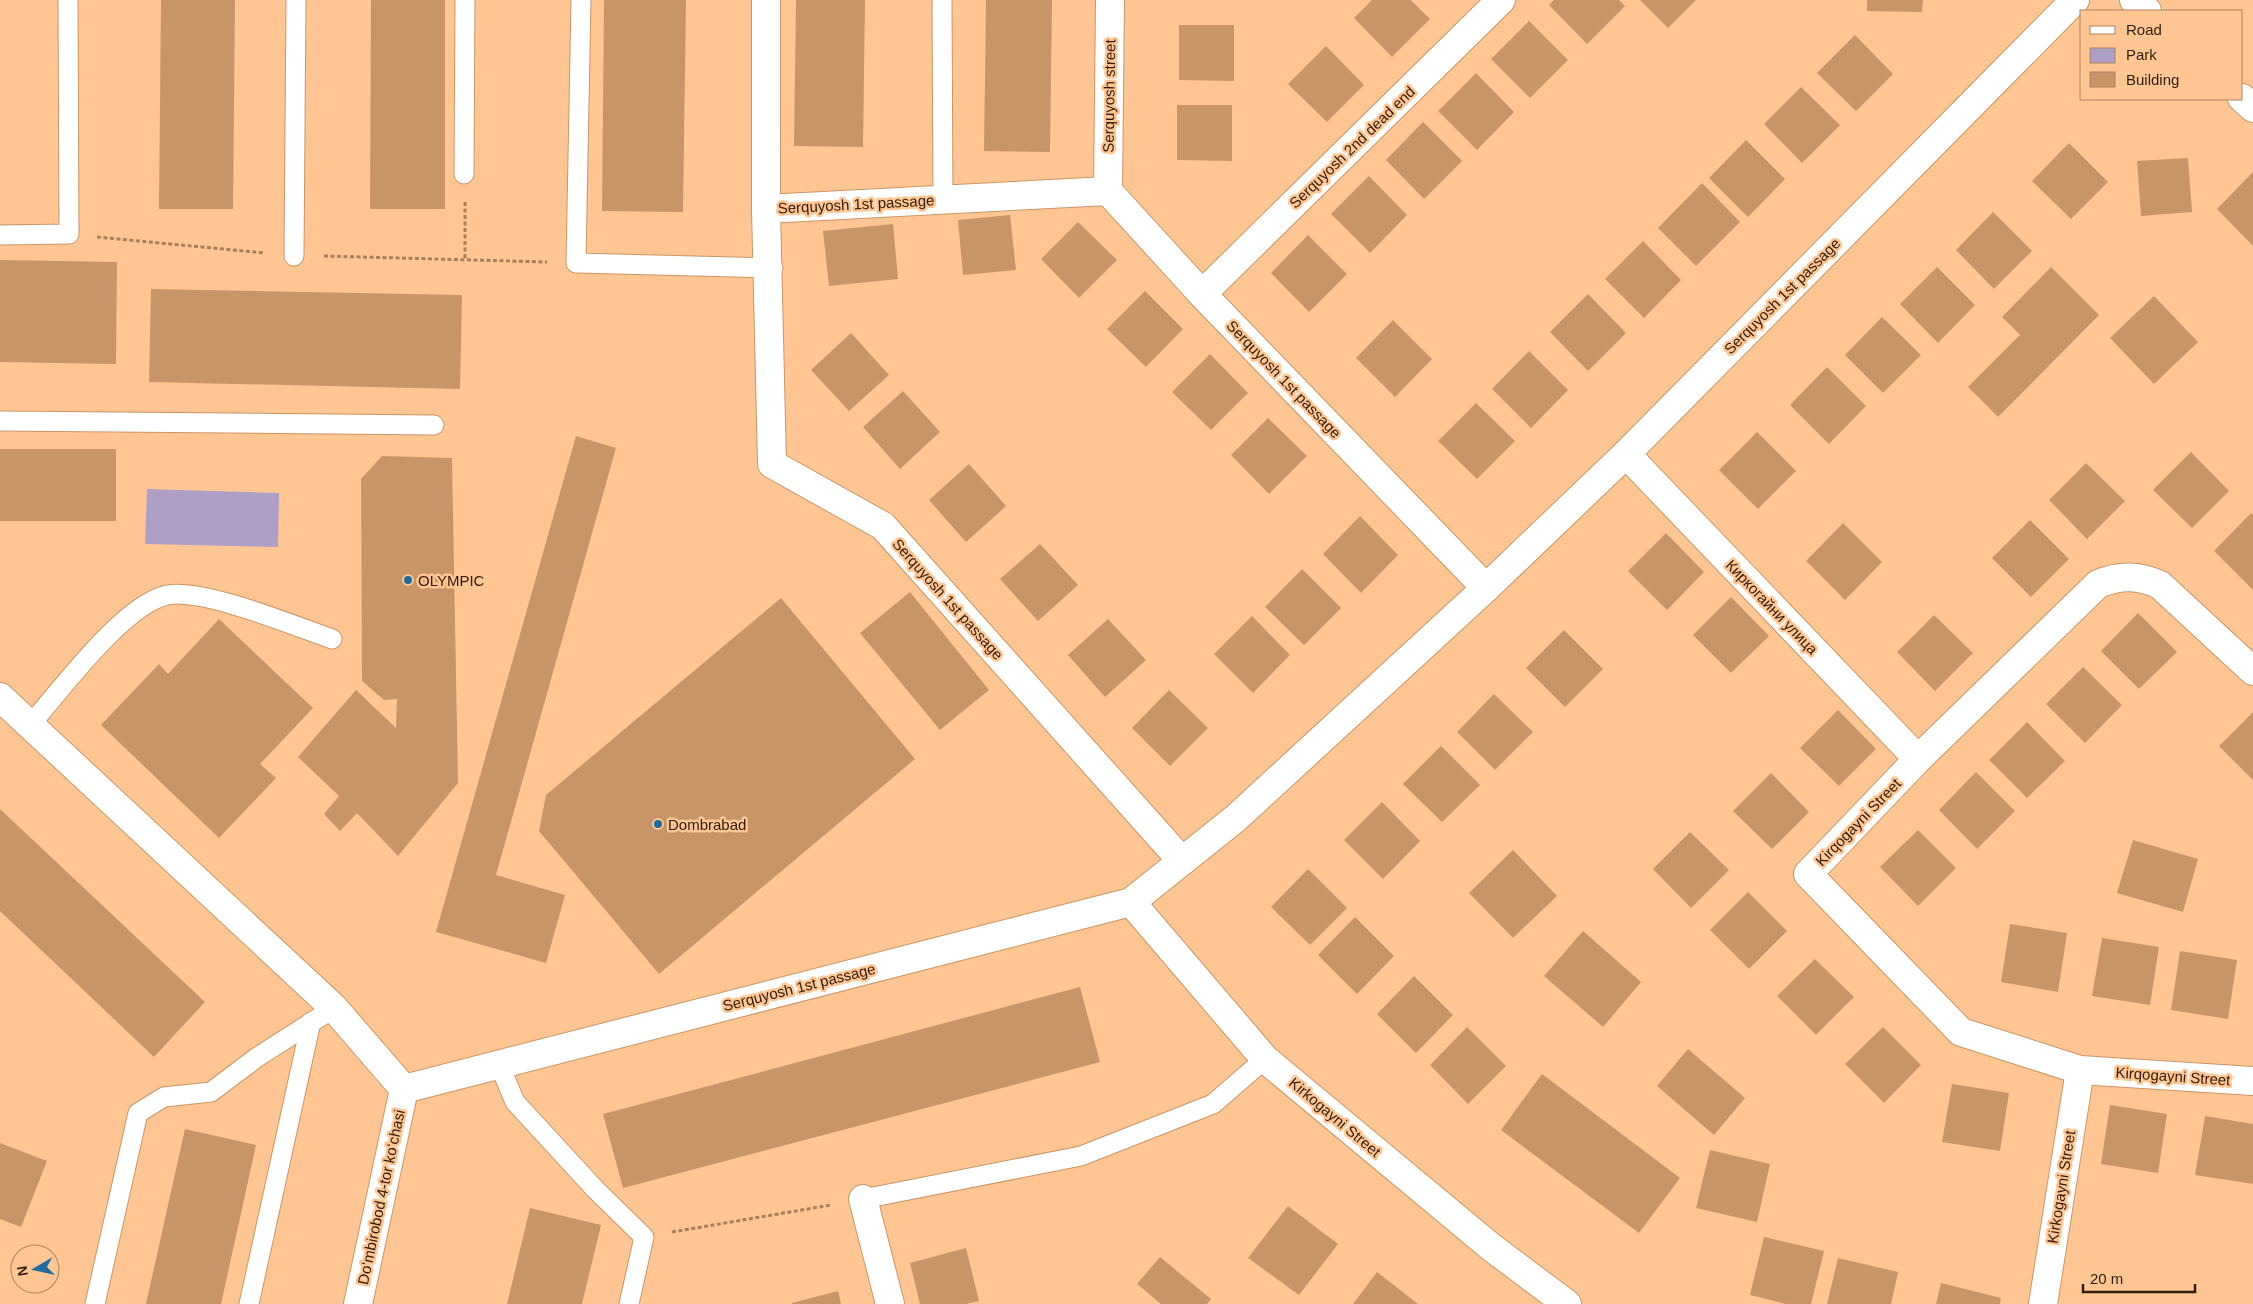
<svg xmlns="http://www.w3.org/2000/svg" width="2253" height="1304" font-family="Arial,sans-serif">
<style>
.green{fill:#ae9fc7}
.building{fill:#c79568}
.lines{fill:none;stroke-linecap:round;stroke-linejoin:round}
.service-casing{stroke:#ca9464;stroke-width:21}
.minor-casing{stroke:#ca9464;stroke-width:30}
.path{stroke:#a97f5a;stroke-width:3;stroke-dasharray:4 2.5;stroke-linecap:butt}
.service{stroke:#fff;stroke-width:19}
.minor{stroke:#fff;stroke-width:28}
.poi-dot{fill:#1e6c9e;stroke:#ffc694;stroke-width:2}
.labels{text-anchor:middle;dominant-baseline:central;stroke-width:5;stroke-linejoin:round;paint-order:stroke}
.street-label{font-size:15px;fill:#311c08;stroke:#ffc694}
.poi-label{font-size:15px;fill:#311c08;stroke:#ffc694;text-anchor:start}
</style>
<rect width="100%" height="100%" fill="#ffc694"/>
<!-- green -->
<path class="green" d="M 147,489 L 279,493 L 278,547 L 145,544 Z"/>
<!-- building -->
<g class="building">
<path d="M 161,0 L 235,0 L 233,209 L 159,209 Z"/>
<path d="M 371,0 L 445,0 L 445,209 L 370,209 Z"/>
<path d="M 604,0 L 686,0 L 683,212 L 602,211 Z"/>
<path d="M 796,0 L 865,0 L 863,147 L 794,146 Z"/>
<path d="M 986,0 L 1052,0 L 1050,152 L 984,151 Z"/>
<path d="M 1372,0 L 1411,0 L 1430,19 L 1392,57 L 1354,18 Z"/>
<path d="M 1554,0 L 1619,0 L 1625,6 L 1587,44 L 1549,5 Z"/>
<path d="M 1640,0 L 1696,0 L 1668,28 Z"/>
<path d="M 1867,0 L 1923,0 L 1922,12 L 1867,11 Z"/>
<path d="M 1529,21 L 1568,60 L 1530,98 L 1491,59 Z"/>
<path d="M 1179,25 L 1234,25 L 1234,81 L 1179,80 Z"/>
<path d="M 1855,35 L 1893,74 L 1856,111 L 1817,73 Z"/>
<path d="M 1326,46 L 1364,85 L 1327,122 L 1288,84 Z"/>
<path d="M 1476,73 L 1514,112 L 1477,150 L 1438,111 Z"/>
<path d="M 1801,87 L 1840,125 L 1802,163 L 1764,124 Z"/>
<path d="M 1177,105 L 1232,105 L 1232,161 L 1177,160 Z"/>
<path d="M 1423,122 L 1462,161 L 1424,199 L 1386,160 Z"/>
<path d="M 1746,140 L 1785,179 L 1748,217 L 1709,178 Z"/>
<path d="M 2069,143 L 2108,182 L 2071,219 L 2032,181 Z"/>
<path d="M 2188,158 L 2192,212 L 2141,216 L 2137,161 Z"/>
<path d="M 2253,172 L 2253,246 L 2217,209 Z"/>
<path d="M 1369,176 L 1407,215 L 1370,253 L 1331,214 Z"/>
<path d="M 1702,183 L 1740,222 L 1696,266 L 1658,228 Z"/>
<path d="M 1993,212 L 2032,251 L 1994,289 L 1956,250 Z"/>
<path d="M 1010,215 L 1016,270 L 963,275 L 958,220 Z"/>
<path d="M 1078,222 L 1117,260 L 1079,298 L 1041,259 Z"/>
<path d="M 893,224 L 898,279 L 829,286 L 823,231 Z"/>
<path d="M 1308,235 L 1347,274 L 1309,312 L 1271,273 Z"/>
<path d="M 1643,241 L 1681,280 L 1644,318 L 1605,279 Z"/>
<path d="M 0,260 L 117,262 L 116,364 L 0,362 Z"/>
<path d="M 1937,267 L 1975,305 L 1938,343 L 1900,304 Z"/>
<path d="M 2051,267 L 2099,315 L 1998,417 L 1968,387 L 2020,335 L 2002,317 Z"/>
<path d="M 151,289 L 462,295 L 460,389 L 149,382 Z"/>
<path d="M 1145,291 L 1183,329 L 1146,367 L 1107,329 Z"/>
<path d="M 1588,294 L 1626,333 L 1588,371 L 1550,332 Z"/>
<path d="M 2154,296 L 2198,342 L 2154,384 L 2110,338 Z"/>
<path d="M 1882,317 L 1921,355 L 1883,393 L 1845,355 Z"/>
<path d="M 1393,320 L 1432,359 L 1395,397 L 1356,358 Z"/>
<path d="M 851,333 L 889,375 L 849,411 L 811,370 Z"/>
<path d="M 1529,351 L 1568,390 L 1531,428 L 1492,389 Z"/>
<path d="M 1210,354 L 1248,393 L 1211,430 L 1172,392 Z"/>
<path d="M 1827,367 L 1866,406 L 1829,444 L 1790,405 Z"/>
<path d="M 903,391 L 940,432 L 900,469 L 863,427 Z"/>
<path d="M 1476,403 L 1515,441 L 1477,479 L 1438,441 Z"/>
<path d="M 1268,418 L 1307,456 L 1269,494 L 1231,455 Z"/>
<path d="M 1757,432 L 1796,471 L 1758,509 L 1719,470 Z"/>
<path d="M 576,436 L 616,448 L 496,875 L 565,895 L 546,963 L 436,932 Z"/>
<rect x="0" y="449" width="116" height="72"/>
<path d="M 2191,452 L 2229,491 L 2192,528 L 2153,490 Z"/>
<path d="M 382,456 L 452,458 L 458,783 L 398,856 L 357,813 L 340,831 L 324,814 L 339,796 L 298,757 L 356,690 L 396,728 L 397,699 L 384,700 L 362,681 L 361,479 Z"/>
<path d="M 2086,463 L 2125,501 L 2087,539 L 2049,500 Z"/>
<path d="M 969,464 L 1006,506 L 966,542 L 929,500 Z"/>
<path d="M 2251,513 L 2253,515 L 2253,590 L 2214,551 Z"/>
<path d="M 1360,516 L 1398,555 L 1361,593 L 1323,554 Z"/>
<path d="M 2030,520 L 2069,559 L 2031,597 L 1992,558 Z"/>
<path d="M 1843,523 L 1882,562 L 1845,600 L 1806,561 Z"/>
<path d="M 1666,533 L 1704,572 L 1667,610 L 1628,571 Z"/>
<path d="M 1040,544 L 1078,585 L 1038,621 L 1000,579 Z"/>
<path d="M 1302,569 L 1341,608 L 1304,645 L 1265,607 Z"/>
<path d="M 910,592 L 989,690 L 940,730 L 860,633 Z"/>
<path d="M 1731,597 L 1769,636 L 1731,673 L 1693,635 Z"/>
<path d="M 781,598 L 915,759 L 659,974 L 539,831 L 546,795 Z"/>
<path d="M 2138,613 L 2177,652 L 2139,689 L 2101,651 Z"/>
<path d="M 1934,615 L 1973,653 L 1935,691 L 1897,652 Z"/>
<path d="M 1252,616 L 1290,655 L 1253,693 L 1214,654 Z"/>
<path d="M 219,619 L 313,708 L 260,764 L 276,778 L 219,838 L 101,725 L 159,664 L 168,674 Z"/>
<path d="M 1108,619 L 1146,660 L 1105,697 L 1068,655 Z"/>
<path d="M 1564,630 L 1603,669 L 1565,707 L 1526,668 Z"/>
<path d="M 2083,667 L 2122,705 L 2085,743 L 2046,704 Z"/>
<path d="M 1169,690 L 1208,728 L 1170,766 L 1132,728 Z"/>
<path d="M 1494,694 L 1533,732 L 1495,770 L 1457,732 Z"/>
<path d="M 1838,710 L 1876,749 L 1839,786 L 1800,748 Z"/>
<path d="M 2253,712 L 2253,780 L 2219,746 Z"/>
<path d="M 2027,722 L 2065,761 L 2027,798 L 1989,760 Z"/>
<path d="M 1441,746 L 1480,785 L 1442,822 L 1403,784 Z"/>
<path d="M 1976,772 L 2015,811 L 1977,849 L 1939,810 Z"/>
<path d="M 1771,773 L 1809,812 L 1772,849 L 1733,811 Z"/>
<path d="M 1382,802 L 1420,841 L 1383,879 L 1344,840 Z"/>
<path d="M 0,809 L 205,1002 L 154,1057 L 0,911 Z"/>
<path d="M 1918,830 L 1956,868 L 1918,906 L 1880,867 Z"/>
<path d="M 1690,832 L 1729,870 L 1691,908 L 1653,869 Z"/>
<path d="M 2133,840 L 2198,859 L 2183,912 L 2117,893 Z"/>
<path d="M 1513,850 L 1557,896 L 1513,938 L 1469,893 Z"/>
<path d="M 1308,869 L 1347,908 L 1310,945 L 1271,907 Z"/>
<path d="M 1748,892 L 1787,931 L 1749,969 L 1710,930 Z"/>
<path d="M 1355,917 L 1394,956 L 1357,994 L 1318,955 Z"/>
<path d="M 2010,924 L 2067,933 L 2058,992 L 2001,982 Z"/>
<path d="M 1583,931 L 1641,982 L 1603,1027 L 1544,976 Z"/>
<path d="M 2102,938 L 2159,947 L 2150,1005 L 2092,996 Z"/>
<path d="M 2180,951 L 2237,960 L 2228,1019 L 2171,1010 Z"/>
<path d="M 1815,959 L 1854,997 L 1816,1035 L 1777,996 Z"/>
<path d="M 1414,976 L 1453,1015 L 1416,1053 L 1377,1014 Z"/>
<path d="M 1080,987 L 1100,1062 L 623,1188 L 603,1114 Z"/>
<path d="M 1467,1027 L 1506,1066 L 1468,1104 L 1430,1065 Z"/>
<path d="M 1883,1027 L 1921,1065 L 1884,1103 L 1845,1064 Z"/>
<path d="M 1688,1049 L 1745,1098 L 1714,1135 L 1657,1086 Z"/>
<path d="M 1542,1074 L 1680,1178 L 1639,1233 L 1501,1130 Z"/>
<path d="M 1952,1084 L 2009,1093 L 2000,1151 L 1942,1142 Z"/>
<path d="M 2110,1105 L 2167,1114 L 2158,1173 L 2101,1164 Z"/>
<path d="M 2205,1116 L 2253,1124 L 2253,1184 L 2195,1175 Z"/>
<path d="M 185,1129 L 256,1145 L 221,1304 L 146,1304 Z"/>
<path d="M 0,1143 L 47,1161 L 21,1227 L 0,1219 Z"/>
<path d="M 1710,1150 L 1770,1164 L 1757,1222 L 1696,1208 Z"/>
<path d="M 1288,1206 L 1338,1244 L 1299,1295 L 1248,1258 Z"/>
<path d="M 530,1208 L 601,1225 L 582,1304 L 507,1304 Z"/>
<path d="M 1764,1237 L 1824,1251 L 1811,1304 L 1786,1304 L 1750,1295 Z"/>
<path d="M 966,1248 L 979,1301 L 966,1304 L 920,1304 L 910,1263 Z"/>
<path d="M 1160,1257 L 1211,1299 L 1207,1304 L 1161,1304 L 1137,1284 Z"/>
<path d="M 1838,1258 L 1898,1272 L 1891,1304 L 1827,1304 Z"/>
<path d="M 1377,1272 L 1418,1304 L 1353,1304 Z"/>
<path d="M 1941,1283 L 2001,1298 L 2000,1304 L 1936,1304 Z"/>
<path d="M 838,1291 L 841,1304 L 792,1304 L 792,1303 Z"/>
</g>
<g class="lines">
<defs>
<g id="service">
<path d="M 581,0 L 576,263 L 773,268"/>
<path d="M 942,0 L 943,200"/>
<path d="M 464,174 L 465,0"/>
<path d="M 0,235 L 69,234 L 68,0"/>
<path d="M 294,256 L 296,0"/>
<path d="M 0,421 L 434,425"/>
<path d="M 30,725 C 61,690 123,605 167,595 C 203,588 295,626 332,639"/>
<path d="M 499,1064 L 515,1102 L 595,1189 L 644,1237 L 629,1304"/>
<path d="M 863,1199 L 1081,1156 L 1213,1104 L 1265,1059"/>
<path d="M 95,1304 L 138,1113 L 164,1097 L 211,1092 L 256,1058 L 334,1008"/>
<path d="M 249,1304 L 311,1022"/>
</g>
<g id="minor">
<path d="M 766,0 L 766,209 L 772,464 L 883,526 L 1182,861"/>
<path d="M 2134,0 L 2147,11"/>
<path d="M 2242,98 L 2253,108"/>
<path d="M 1108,191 L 1110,0"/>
<path d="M 766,209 L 1108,191 L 1202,294 L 1486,588"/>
<path d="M 1202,294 L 1501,0"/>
<path d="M 1626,454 L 1918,759"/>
<path d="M 2253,671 L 2160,585 C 2139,575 2120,575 2098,584 L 1918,759 L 1808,874 L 1961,1032 L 2080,1070 L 2253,1081"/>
<path d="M 0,697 L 334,1008 L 404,1089"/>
<path d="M 1131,902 L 1265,1059 L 1491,1247 L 1567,1304"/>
<path d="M 404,1089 L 1131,902 L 1236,818 L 1486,588 L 1626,454 L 2075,0"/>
<path d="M 863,1199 L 890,1304"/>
<path d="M 358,1304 L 404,1089"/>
<path d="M 2043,1304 L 2080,1070"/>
</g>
</defs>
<!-- service casing -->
<use href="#service" class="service-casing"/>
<!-- minor casing -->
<use href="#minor" class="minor-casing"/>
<!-- path -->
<g class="path">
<path d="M 465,202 L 465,259"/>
<path d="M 97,237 L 265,253"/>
<path d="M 324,256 L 547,262"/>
<path d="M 672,1232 L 831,1205"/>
</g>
<!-- service -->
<use href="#service" class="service"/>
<!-- minor -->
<use href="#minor" class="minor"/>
</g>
<!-- markers -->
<g class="poi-dot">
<circle cx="408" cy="580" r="5"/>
<circle cx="658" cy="824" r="5"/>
</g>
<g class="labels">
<!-- street labels -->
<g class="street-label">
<text transform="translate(1109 96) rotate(-89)">Serquyosh street</text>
<text transform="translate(1352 147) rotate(-44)">Serquyosh 2nd dead end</text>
<text transform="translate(856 204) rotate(-3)">Serquyosh 1st passage</text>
<text transform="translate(1782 296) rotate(-45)">Serquyosh 1st passage</text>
<text transform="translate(1284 379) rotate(46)">Serquyosh 1st passage</text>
<text transform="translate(948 599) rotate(48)">Serquyosh 1st passage</text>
<text transform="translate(1772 607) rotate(46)">Киркогайни улица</text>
<text transform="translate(1858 822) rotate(-46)">Kirqogayni Street</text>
<text transform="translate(799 987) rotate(-14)">Serquyosh 1st passage</text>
<text transform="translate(2173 1076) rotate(4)">Kirqogayni Street</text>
<text transform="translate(1335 1117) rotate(40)">Kirkogayni Street</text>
<text transform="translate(2061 1187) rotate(-81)">Kirkogayni Street</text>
<text transform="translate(381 1197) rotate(-78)">Doʻmbirobod 4-tor koʻchasi</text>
</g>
<!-- poi labels -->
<g class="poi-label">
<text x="418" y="580">OLYMPIC</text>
<text x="668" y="824">Dombrabad</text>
</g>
</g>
<!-- legend -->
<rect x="2080" y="10" width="162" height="90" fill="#ffc694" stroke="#ad825c"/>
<rect x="2090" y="26" width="25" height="8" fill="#ffffff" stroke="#ad825c"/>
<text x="2126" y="35" font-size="15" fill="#311c08">Road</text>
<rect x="2090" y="48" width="25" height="15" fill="#ae9fc7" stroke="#ad825c"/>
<text x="2126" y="60" font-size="15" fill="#311c08">Park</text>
<rect x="2090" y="72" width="25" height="15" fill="#c79568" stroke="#ad825c"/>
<text x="2126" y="85" font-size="15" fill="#311c08">Building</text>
<!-- north arrow -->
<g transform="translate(35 1269) rotate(261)"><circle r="24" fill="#ffc694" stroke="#ad825c"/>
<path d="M0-4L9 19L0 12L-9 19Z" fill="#1e6c9e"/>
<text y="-8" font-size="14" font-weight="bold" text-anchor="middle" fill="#311c08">N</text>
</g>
<!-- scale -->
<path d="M2083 1284v8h112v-8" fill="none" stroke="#311c08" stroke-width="2.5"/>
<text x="2090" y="1284" font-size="15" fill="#311c08" stroke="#ffc694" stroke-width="4" paint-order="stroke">20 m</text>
</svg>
